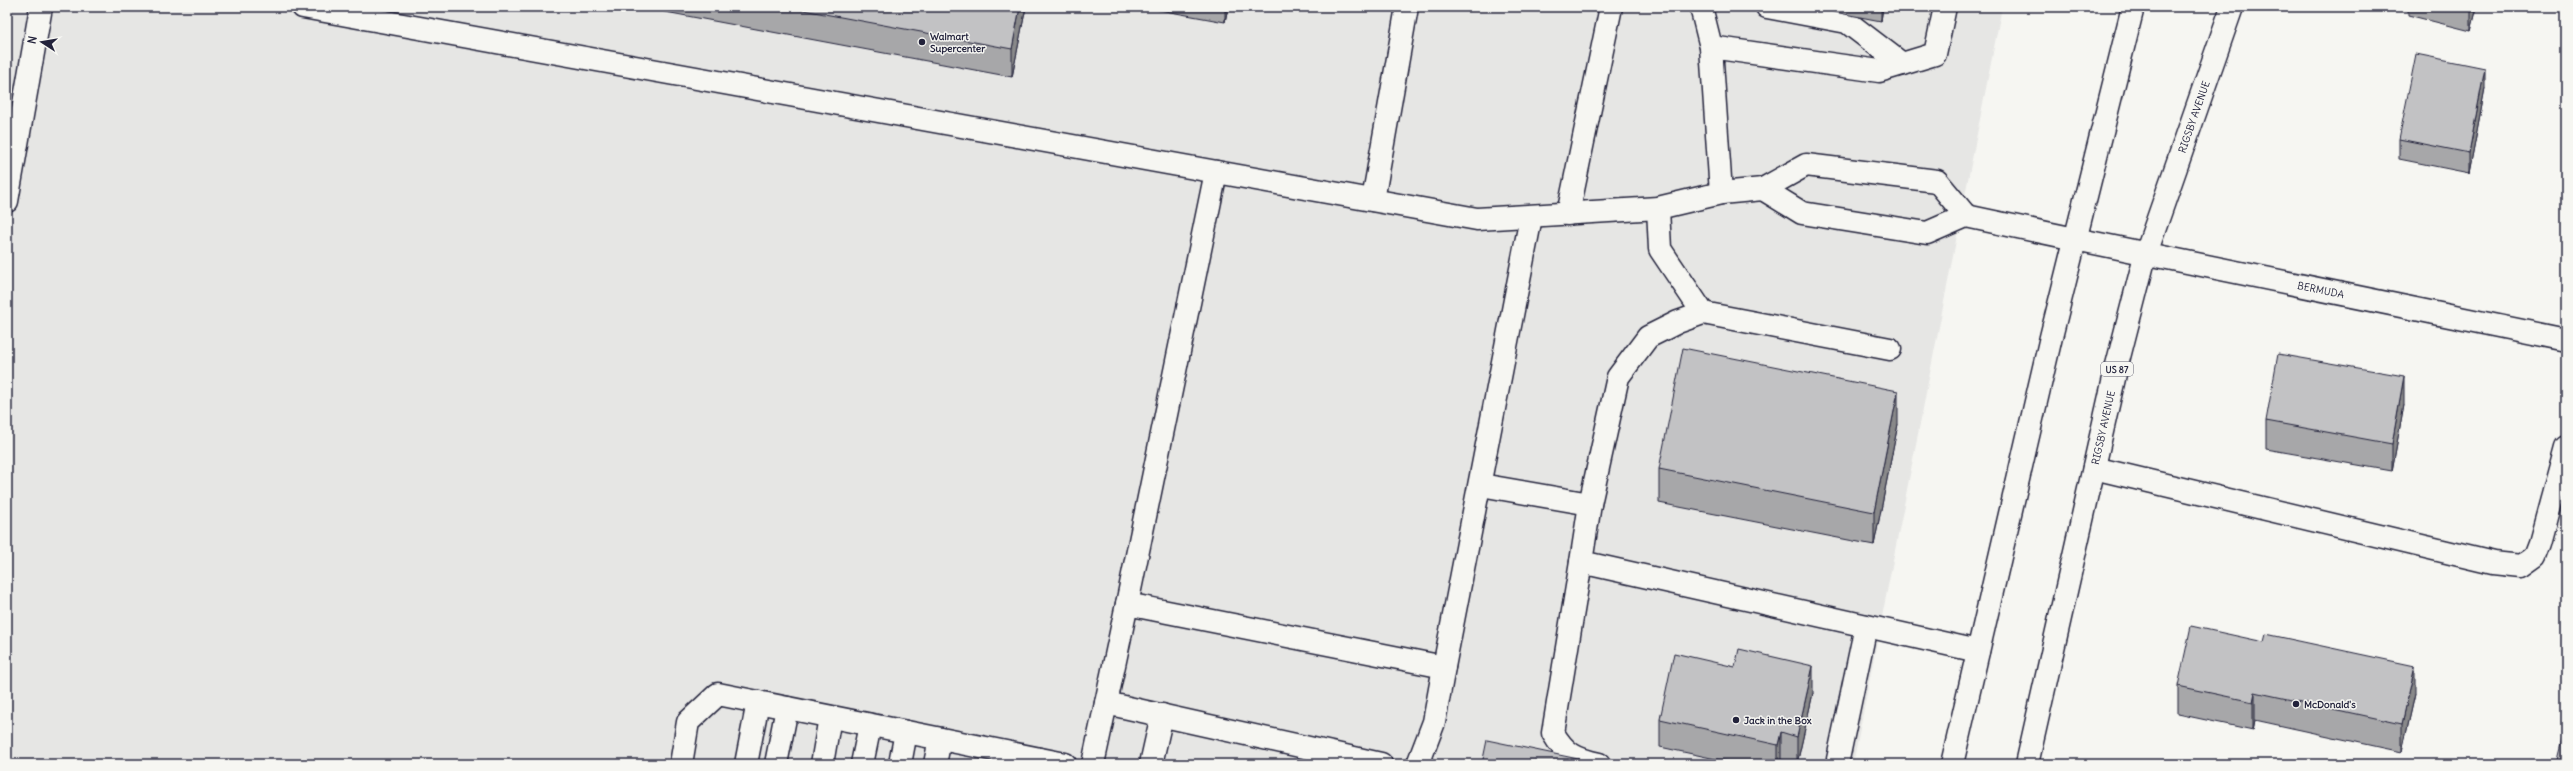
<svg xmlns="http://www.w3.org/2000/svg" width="2573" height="771" font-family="Delius,sans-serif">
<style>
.built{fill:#e6e6e4}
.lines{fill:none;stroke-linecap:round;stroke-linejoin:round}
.service-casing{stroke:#22223b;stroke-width:25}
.minor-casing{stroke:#22223b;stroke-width:25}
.trunk-casing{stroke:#22223b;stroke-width:25}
.service{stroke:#f6f6f2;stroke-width:22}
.minor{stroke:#f6f6f2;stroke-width:22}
.trunk{stroke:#f6f6f2;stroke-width:22}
.wall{fill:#a7a7a9;stroke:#22223b}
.shaded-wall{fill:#888889;stroke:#22223b}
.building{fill:#c2c2c4;stroke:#22223b}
.poi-dot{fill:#22223b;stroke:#f6f6f2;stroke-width:1.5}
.labels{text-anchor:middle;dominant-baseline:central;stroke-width:3;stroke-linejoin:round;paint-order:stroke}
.shield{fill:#f6f6f2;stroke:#626272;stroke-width:1}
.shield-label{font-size:9px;font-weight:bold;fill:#22223b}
.poi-label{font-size:10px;font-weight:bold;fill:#22223b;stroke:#f6f6f2;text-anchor:start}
.street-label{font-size:10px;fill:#22223b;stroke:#f6f6f2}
</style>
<rect width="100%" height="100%" fill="#f6f6f2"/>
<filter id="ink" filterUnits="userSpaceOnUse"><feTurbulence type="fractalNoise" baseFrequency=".025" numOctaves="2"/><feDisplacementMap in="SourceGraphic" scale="8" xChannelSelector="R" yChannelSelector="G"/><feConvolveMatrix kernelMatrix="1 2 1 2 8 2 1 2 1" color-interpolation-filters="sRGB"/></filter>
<g filter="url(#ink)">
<!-- built -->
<path class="built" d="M 7,7 L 2002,7 L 1853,764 L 7,764 Z"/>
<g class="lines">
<defs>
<g id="service">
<path d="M 303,7 L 1477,219 L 1658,208 L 1721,193 L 1763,189 L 1806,165 L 1937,181 L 1966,216"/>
<path d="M 1701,7 L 1711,47 L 1721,193"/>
<path d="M 1767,7 L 1847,22 L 1902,64"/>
<path d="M 1711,47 L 1879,71 L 1935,54 L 1945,7"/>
<path d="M 1763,189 L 1802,213 L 1927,233 L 1966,216 L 2075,239"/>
<path d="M 1373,200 L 1407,7"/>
<path d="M 7,201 L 41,7"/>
<path d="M 1658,208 L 1660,249 L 1703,313"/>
<path d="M 1568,214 L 1611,7"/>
<path d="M 2094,468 L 2493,563 L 2521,566 L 2535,556 L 2540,543 L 2566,447"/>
<path d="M 1481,485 L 1590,504 L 1581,562 L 1978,651"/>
<path d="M 1590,504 L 1618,377 L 1648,337 L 1678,322 L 1703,313 L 1890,349"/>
<path d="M 1581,562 L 1553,733 C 1565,754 1576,759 1599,764"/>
<path d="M 1127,604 L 1216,172"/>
<path d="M 1444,667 L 1531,217"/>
<path d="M 1106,703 L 1127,604 L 1444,667 L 1434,722 L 1418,764"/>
<path d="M 681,764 L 688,722 L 718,694 L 1065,764"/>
<path d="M 746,764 L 758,702"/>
<path d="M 776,764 L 787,708"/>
<path d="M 822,764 L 830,717"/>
<path d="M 862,764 L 870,725"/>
<path d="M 900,764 L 906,732"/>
<path d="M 935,764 L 940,739"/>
<path d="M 1093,764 L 1106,703 L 1381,764"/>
<path d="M 1151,764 L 1162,715"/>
<path d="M 1837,764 L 1866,626"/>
</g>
<g id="minor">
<path id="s1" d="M 2075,239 L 2566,340"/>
</g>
<g id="trunk">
<path d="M 1952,764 L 2051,337 L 2133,7"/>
<path id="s2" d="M 2027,764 L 2117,365 L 2145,256 L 2232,7"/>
</g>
</defs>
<!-- service casing -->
<use href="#service" class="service-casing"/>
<!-- minor casing -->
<use href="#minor" class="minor-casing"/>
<!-- trunk casing -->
<use href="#trunk" class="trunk-casing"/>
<!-- service -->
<use href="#service" class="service"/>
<!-- minor -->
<use href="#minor" class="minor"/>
<!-- trunk -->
<use href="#trunk" class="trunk"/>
</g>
<!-- wall -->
<g class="wall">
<path d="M 639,7 L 1026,7 L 1012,77 Z"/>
<path d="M 1143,7 L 1228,7 L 1225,22 Z"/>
<path d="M 1808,7 L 1883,7 L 1881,21 Z"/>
<path d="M 2408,7 L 2477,7 L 2471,31 L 2408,15 Z"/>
<path d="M 2485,88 L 2469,173 L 2399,159 L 2399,139 Z"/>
<path d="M 2404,404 L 2392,471 L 2266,449 L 2266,421 Z"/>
<path d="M 1898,424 L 1874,545 L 1659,503 L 1659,469 Z"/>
<path d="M 2264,642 L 2415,694 L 2402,752 L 2255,720 L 2253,730 L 2178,714 L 2178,686 Z"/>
<path d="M 1813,693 L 1797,764 L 1781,760 L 1780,764 L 1739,764 L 1660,747 L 1660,719 Z"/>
</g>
<!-- shaded-wall -->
<g class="shaded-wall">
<path d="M 1020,7 L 1026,7 L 1012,77 L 1012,49 Z"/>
<path d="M 1225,7 L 1228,7 L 1225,22 Z"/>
<path d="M 1881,7 L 1883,7 L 1881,21 Z"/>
<path d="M 2472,7 L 2477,7 L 2471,31 L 2471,11 Z"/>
<path d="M 2485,68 L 2485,88 L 2469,173 L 2469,153 Z"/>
<path d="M 2404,376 L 2404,404 L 2392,471 L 2392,444 Z"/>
<path d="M 1898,391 L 1898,424 L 1874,545 L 1874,512 Z"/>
<path d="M 1813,666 L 1813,693 L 1797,764 L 1797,737 Z"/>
<path d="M 2415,666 L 2415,694 L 2402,752 L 2402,724 Z"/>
<path d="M 2255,692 L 2255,720 L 2253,730 L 2253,702 Z"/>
<path d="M 1781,732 L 1781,760 L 1780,764 L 1778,764 L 1778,745 Z"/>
</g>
<!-- building -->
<g class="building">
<path d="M 787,7 L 1020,7 L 1012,49 Z"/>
<path d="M 2456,7 L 2472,7 L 2471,11 Z"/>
<path d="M 2416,54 L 2485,68 L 2469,153 L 2399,139 Z"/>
<path d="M 1683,348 L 1898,391 L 1874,512 L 1659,469 Z"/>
<path d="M 2278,354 L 2404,376 L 2392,444 L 2266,421 Z"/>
<path d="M 2191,626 L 2264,642 L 2266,634 L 2415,666 L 2402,724 L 2255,692 L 2253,702 L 2178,686 Z"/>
<path d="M 1739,649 L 1813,666 L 1797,737 L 1781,732 L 1778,745 L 1660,719 L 1674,653 L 1735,667 Z"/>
<path d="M 1487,740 L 1588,761 L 1590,764 L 1482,764 Z"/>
<path d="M 2562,740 L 2566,741 L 2566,764 L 2556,764 Z"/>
<path d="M 736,761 L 750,764 L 735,764 Z"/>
</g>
</g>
<!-- markers -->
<g class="poi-dot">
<circle cx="922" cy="42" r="4"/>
<circle cx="2296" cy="704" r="4"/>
<circle cx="1736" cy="720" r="4"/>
</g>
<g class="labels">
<!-- shield labels -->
<rect class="shield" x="2101" y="362" width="32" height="14" rx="3"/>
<g class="shield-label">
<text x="2117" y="369">US 87</text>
</g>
<!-- poi labels -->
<g class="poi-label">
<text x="930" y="36">Walmart<tspan x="930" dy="12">Supercenter</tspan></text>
<text x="2304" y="704">McDonald's</text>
<text x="1744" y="720">Jack in the Box</text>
</g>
<!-- street labels -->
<g class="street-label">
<text stroke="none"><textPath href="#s2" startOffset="669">RIGSBY AVENUE</textPath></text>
<text stroke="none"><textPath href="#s1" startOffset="251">BERMUDA</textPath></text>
<text stroke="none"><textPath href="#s2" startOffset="345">RIGSBY AVENUE</textPath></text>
</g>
</g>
<!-- margin -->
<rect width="2573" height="771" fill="none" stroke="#f6f6f2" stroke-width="24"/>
<rect x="12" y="12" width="2549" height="747" fill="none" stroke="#22223b" stroke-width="1.5" filter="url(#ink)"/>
<!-- north arrow -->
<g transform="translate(42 42) rotate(282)" stroke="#f6f6f2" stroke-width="3" paint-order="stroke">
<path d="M0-3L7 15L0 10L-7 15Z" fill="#22223b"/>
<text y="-6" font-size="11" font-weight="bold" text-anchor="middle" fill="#22223b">N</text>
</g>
</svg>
